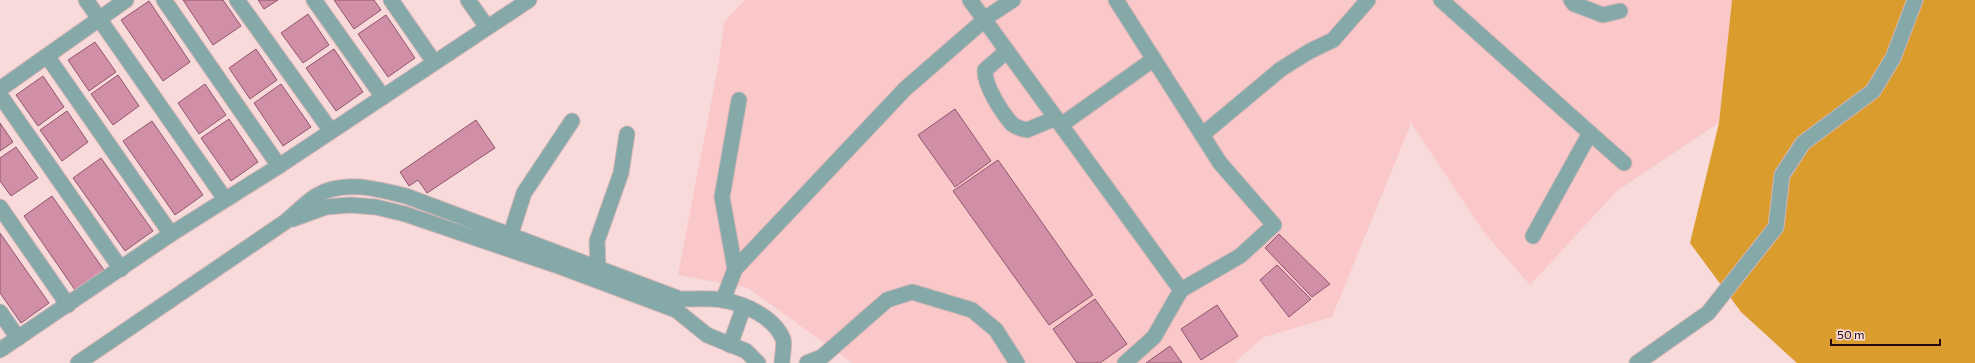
<svg xmlns="http://www.w3.org/2000/svg" width="1975" height="363" font-family="Commissioner,sans-serif">
<style>
.built{fill:#fac8c9}
.forest{fill:#db9c2e}
.building{fill:#d18fa7;stroke:#92556c}
.lines{fill:none;stroke-linecap:round;stroke-linejoin:round}
.minor-casing{stroke:#d2b5b6;stroke-width:17}
.minor{stroke:#85a8a8;stroke-width:15}
</style>
<rect width="100%" height="100%" fill="#f9dadb"/>
<!-- built -->
<path class="built" d="M 745,0 L 1732,0 L 1719,123 L 1617,191 L 1530,285 L 1483,231 L 1409,120 L 1410,126 L 1332,317 L 1264,337 L 1234,363 L 852,363 L 748,288 L 678,275 L 719,61 L 724,22 Z"/>
<!-- forest -->
<path class="forest" d="M 1732,0 L 1975,0 L 1975,363 L 1797,363 L 1741,312 L 1690,243 L 1719,123 Z"/>
<!-- building -->
<g class="building">
<path d="M 183,0 L 223,0 L 241,26 L 213,45 Z"/>
<path d="M 258,0 L 278,0 L 264,9 Z"/>
<path d="M 334,0 L 374,0 L 381,10 L 354,29 Z"/>
<path d="M 149,1 L 190,62 L 163,81 L 121,20 Z"/>
<path d="M 308,14 L 329,45 L 303,63 L 281,33 Z"/>
<path d="M 386,15 L 415,58 L 388,77 L 358,34 Z"/>
<path d="M 95,42 L 116,72 L 89,91 L 68,60 Z"/>
<path d="M 256,49 L 277,80 L 250,99 L 229,68 Z"/>
<path d="M 334,49 L 363,92 L 336,111 L 306,68 Z"/>
<path d="M 118,75 L 139,106 L 113,125 L 91,94 Z"/>
<path d="M 43,76 L 64,107 L 38,126 L 16,95 Z"/>
<path d="M 205,84 L 226,115 L 199,134 L 178,103 Z"/>
<path d="M 281,84 L 311,127 L 283,146 L 254,103 Z"/>
<path d="M 955,109 L 991,161 L 955,187 L 918,135 Z"/>
<path d="M 67,111 L 88,142 L 62,161 L 40,130 Z"/>
<path d="M 229,119 L 258,162 L 231,181 L 201,138 Z"/>
<path d="M 476,120 L 495,148 L 427,193 L 418,180 L 409,186 L 400,172 Z"/>
<path d="M 152,121 L 203,195 L 175,215 L 123,141 Z"/>
<path d="M 0,123 L 13,142 L 0,151 Z"/>
<path d="M 16,147 L 38,178 L 11,196 L 0,181 L 0,158 Z"/>
<path d="M 101,158 L 153,231 L 125,251 L 73,178 Z"/>
<path d="M 998,160 L 1093,295 L 1049,325 L 953,191 Z"/>
<path d="M 52,196 L 104,270 L 75,290 L 24,216 Z"/>
<path d="M 0,233 L 49,303 L 21,323 L 0,293 Z"/>
<path d="M 1279,234 L 1330,284 L 1312,297 L 1265,248 Z"/>
<path d="M 1277,265 L 1311,299 L 1289,317 L 1260,280 Z"/>
<path d="M 1095,299 L 1127,344 L 1100,363 L 1077,363 L 1053,329 Z"/>
<path d="M 1217,305 L 1238,336 L 1201,360 L 1181,329 Z"/>
<path d="M 1170,346 L 1182,363 L 1146,363 Z"/>
</g>
<g class="lines">
<defs>
<g id="minor">
<path d="M 86,0 L 225,199"/>
<path d="M 164,0 L 279,166"/>
<path d="M 237,0 L 331,131"/>
<path d="M 314,0 L 383,97"/>
<path d="M 391,0 L 434,62"/>
<path d="M 468,0 L 487,27"/>
<path d="M 970,0 L 1181,290 L 1240,256 L 1274,225 L 1220,163 L 1116,0"/>
<path d="M 1441,0 L 1590,133 L 1533,236"/>
<path d="M 1571,0 L 1574,4 L 1603,15 L 1620,11"/>
<path d="M 1007,51 L 985,70 C 984,85 1002,113 1012,124 C 1016,127 1022,129 1027,130 L 1056,118"/>
<path d="M 47,56 L 171,234"/>
<path d="M 0,89 L 126,0"/>
<path d="M 0,95 L 121,269"/>
<path d="M 1061,125 L 1154,59"/>
<path d="M 1590,133 L 1624,163"/>
<path d="M 1202,135 L 1281,69 L 1310,51 L 1333,40 L 1368,0"/>
<path d="M 0,207 L 68,305"/>
<path d="M 293,219 L 326,207 L 350,205 L 376,207 L 405,214 L 561,267 L 676,310 L 707,335 L 746,351 L 758,363"/>
<path d="M 507,246 L 524,193 L 572,121"/>
<path d="M 598,268 L 597,241 L 621,173 L 627,134"/>
<path d="M 735,269 L 722,197 L 739,100"/>
<path d="M 723,300 L 735,269 L 905,89 L 990,15 L 1013,0"/>
<path d="M 0,312 L 18,338"/>
<path d="M 730,345 L 744,306"/>
<path d="M 0,350 L 171,234 L 279,166 L 529,0"/>
<path d="M 78,363 L 285,222 C 295,214 305,203 316,196 C 342,179 378,189 406,196 L 680,299 C 694,299 709,298 723,300 C 745,304 774,317 783,339 C 785,345 782,356 782,363"/>
<path d="M 807,363 L 822,357 L 887,300 L 912,292 L 972,310 L 996,330 L 1017,363"/>
<path d="M 1125,363 L 1154,337 L 1181,290"/>
<path d="M 1637,363 L 1708,313 L 1776,227 L 1782,175 L 1803,143 L 1873,91 L 1893,58 L 1915,0"/>
</g>
</defs>
<!-- minor casing -->
<use href="#minor" class="minor-casing"/>
<!-- minor -->
<use href="#minor" class="minor"/>
</g>
<!-- scale -->
<path d="M1831 339v6h109v-6" fill="none" stroke="#230a0d" stroke-width="2"/>
<text x="1837" y="339" font-size="12" fill="#230a0d" stroke="#f9dadb" stroke-width="3" paint-order="stroke">50 m</text>
</svg>
